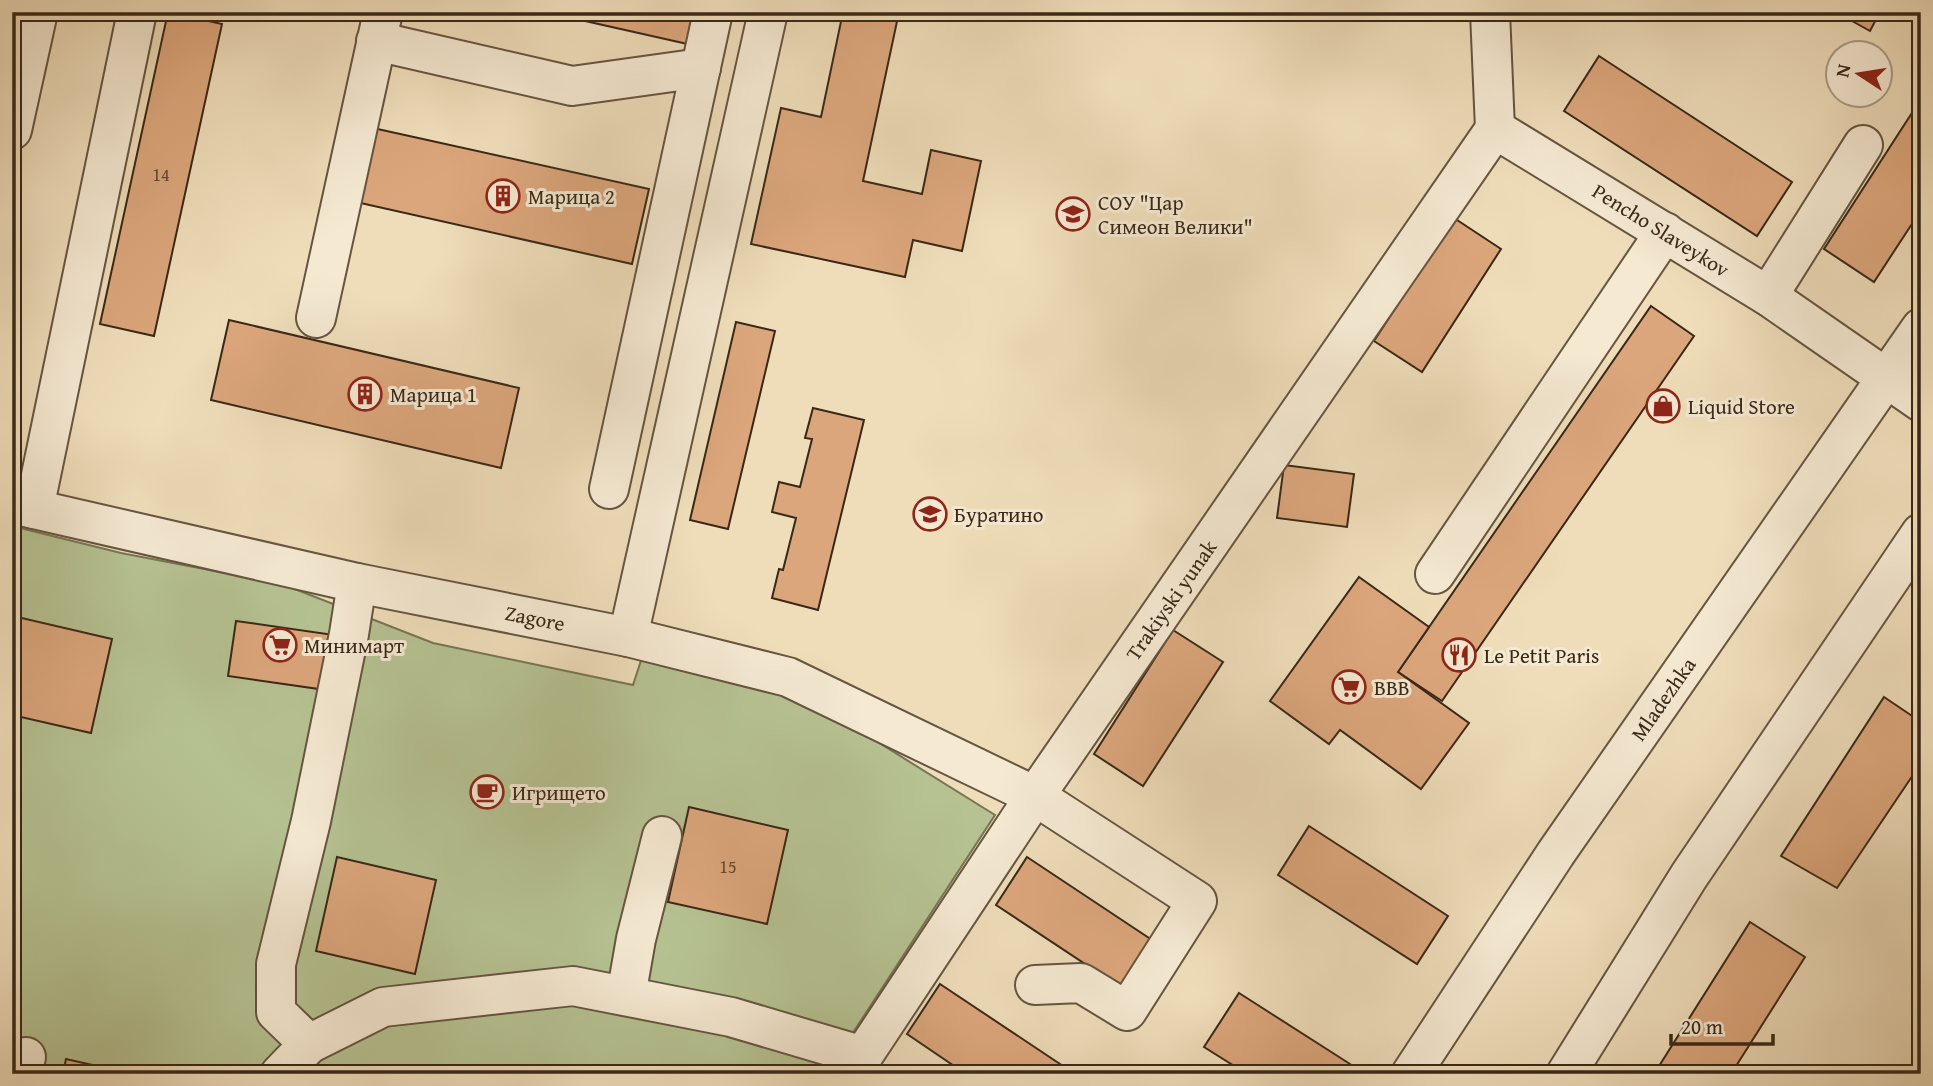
<svg xmlns="http://www.w3.org/2000/svg" width="1933" height="1086" font-family="'Gentium Book Plus',serif">
<style>
.green{fill:#b6c292;stroke:#787554;stroke-width:2}
.building{fill:#dca67c;stroke:#392817;stroke-width:2}
.lines{fill:none;stroke-linecap:round;stroke-linejoin:round}
.minor-casing{stroke:#665540;stroke-width:42}
.minor{stroke:#f5e9d2;stroke-width:38}
.labels{text-anchor:middle;dominant-baseline:central;stroke-width:6;stroke-linejoin:round;paint-order:stroke}
.number-label{font-size:18px;fill:#624830}
.poi-label{font-size:21px;fill:#392817;stroke:#f5e9d2;text-anchor:start}
.street-label{font-size:21px;fill:#392817;stroke:#f5e9d2}
</style>
<rect width="100%" height="100%" fill="#efddba"/>
<filter id="stains"><feTurbulence type="fractalNoise" baseFrequency=".00286" numOctaves="4"/><feColorMatrix values="0 0 0 0 .2 0 0 0 0 .09 0 0 0 0 .02 0 0 0 .5 -.17"/></filter>
<radialGradient id="worn" r=".72"><stop offset=".6" stop-color="#630" stop-opacity="0"/><stop offset="1" stop-color="#630" stop-opacity=".3"/></radialGradient>
<!-- green -->
<path class="green" d="M 12,526 L 121,553 L 282,584 L 433,643 L 633,685 L 647,642 L 791,688 L 995,815 L 826,1074 L 12,1074 Z"/>
<!-- building -->
<g class="building">
<path d="M 168,12 L 222,24 L 154,336 L 100,324 Z"/>
<path d="M 545,12 L 699,12 L 692,45 Z"/>
<path d="M 843,12 L 899,12 L 863,181 L 922,194 L 931,150 L 981,161 L 962,251 L 913,240 L 905,277 L 751,244 L 781,108 L 821,117 Z"/>
<path d="M 1561,12 L 1631,12 L 1631,15 L 1561,20 Z"/>
<path d="M 1836,12 L 1880,12 L 1870,31 Z"/>
<path d="M 1599,56 L 1792,182 L 1757,236 L 1564,111 Z"/>
<path d="M 1921,99 L 1921,210 L 1874,282 L 1824,249 Z"/>
<path d="M 373,128 L 649,189 L 632,264 L 356,202 Z"/>
<path d="M 1454,218 L 1501,249 L 1422,372 L 1374,341 Z"/>
<path d="M 1651,306 L 1694,336 L 1442,701 L 1398,672 Z"/>
<path d="M 229,320 L 519,388 L 501,468 L 211,400 Z"/>
<path d="M 736,322 L 775,331 L 728,529 L 690,520 Z"/>
<path d="M 813,408 L 864,420 L 818,610 L 772,598 L 779,569 L 783,570 L 796,518 L 772,512 L 779,482 L 800,487 L 812,439 L 805,438 Z"/>
<path d="M 1284,465 L 1354,474 L 1347,527 L 1277,518 Z"/>
<path d="M 1359,577 L 1429,627 L 1398,672 L 1469,723 L 1421,789 L 1340,730 L 1329,744 L 1270,701 Z"/>
<path d="M 13,616 L 112,639 L 91,733 L 12,715 Z"/>
<path d="M 236,621 L 334,635 L 326,690 L 228,676 Z"/>
<path d="M 1173,630 L 1223,662 L 1143,786 L 1094,754 Z"/>
<path d="M 1884,697 L 1921,722 L 1921,763 L 1837,888 L 1781,856 Z"/>
<path d="M 689,807 L 788,830 L 767,924 L 668,902 Z"/>
<path d="M 1309,826 L 1448,916 L 1417,964 L 1278,875 Z"/>
<path d="M 337,857 L 436,880 L 415,974 L 316,951 Z"/>
<path d="M 1027,857 L 1155,942 L 1123,989 L 996,905 Z"/>
<path d="M 1750,922 L 1805,957 L 1731,1074 L 1654,1074 Z"/>
<path d="M 940,984 L 1060,1064 L 1054,1074 L 966,1074 L 907,1034 Z"/>
<path d="M 1239,993 L 1350,1064 L 1344,1074 L 1247,1074 L 1204,1047 Z"/>
<path d="M 66,1059 L 132,1074 L 63,1074 Z"/>
</g>
<g class="lines">
<defs>
<g id="minor">
<path d="M 1490,12 L 1495,129"/>
<path d="M 376,41 L 572,86 L 701,68"/>
<path d="M 1495,129 L 1768,296 L 1921,402"/>
<path d="M 12,130 L 38,12"/>
<path d="M 1768,296 L 1863,145"/>
<path d="M 316,318 L 383,12"/>
<path d="M 609,489 L 713,12"/>
<path d="M 12,504 L 357,583 L 628,637 L 788,677 L 1035,796 L 1197,901 L 1127,1011 L 1081,983 L 1035,985"/>
<path d="M 34,509 L 137,12"/>
<path d="M 1435,574 L 1665,232"/>
<path d="M 357,583 L 349,634 L 311,821 L 276,964 L 276,1012 L 309,1044 L 383,1007 L 573,986 L 731,1017 L 863,1056"/>
<path d="M 628,637 L 768,12"/>
<path d="M 626,996 L 636,939 L 662,836"/>
<path d="M 22,1074 L 26,1057"/>
<path d="M 280,1074 L 309,1044"/>
<path d="M 851,1074 L 1035,796 L 1495,129"/>
<path d="M 1411,1074 L 1556,853 L 1921,328"/>
<path d="M 1566,1074 L 1689,876 L 1921,533"/>
</g>
</defs>
<!-- minor casing -->
<use href="#minor" class="minor-casing"/>
<!-- minor -->
<use href="#minor" class="minor"/>
</g>
<!-- icons -->
<defs>
<symbol id="building-ring" viewBox="-11 -11 22 22"><circle r="9.5" fill="#f5e9d2" stroke="#8f2418" stroke-width="1.5"/><path d="M-4-6H4V6H1V3H-1V6H-4ZM-2.5-4.3h1.7v1.8h-1.7ZM.8-4.3h1.7v1.8H.8ZM-2.5-1h1.7V.8h-1.7ZM.8-1h1.7V.8H.8Z" fill="#8f2418"/></symbol>
<symbol id="school-ring" viewBox="-11 -11 22 22"><circle r="9.5" fill="#f5e9d2" stroke="#8f2418" stroke-width="1.5"/><path d="M0-5L7-2L0 1L-7-2ZM-4 1L0 2.5L4 1V4Q0 6-4 4Z" fill="#8f2418"/></symbol>
<symbol id="shop-ring" viewBox="-11 -11 22 22"><circle r="9.5" fill="#f5e9d2" stroke="#8f2418" stroke-width="1.5"/><path d="M-5-2.5h2.3a2.7 3.5 0 0 1 5.4 0H5L5.5 6h-11ZM-1.5-2.5h3a1.5 2.3 0 0 0-3 0Z" fill="#8f2418"/></symbol>
<symbol id="supermarket-ring" viewBox="-11 -11 22 22"><circle r="9.5" fill="#f5e9d2" stroke="#8f2418" stroke-width="1.5"/><path d="M-6-5.5h2.5l.6 2H6L4.5 2H-2.5L-4.4-4H-6ZM-1.5 3.2a1.3 1.3 0 1 0 .1 0ZM3 3.2a1.3 1.3 0 1 0 .1 0Z" fill="#8f2418"/></symbol>
<symbol id="restaurant-ring" viewBox="-11 -11 22 22"><circle r="9.5" fill="#f5e9d2" stroke="#8f2418" stroke-width="1.5"/><path d="M-5-6h1v4h1v-4h1v4h1v-4h1v5L-1.5 .5V6h-2V.5L-5-1ZM5-6V6H3V1.5H1.5Q1.5-4 5-6Z" fill="#8f2418"/></symbol>
<symbol id="cafe-ring" viewBox="-11 -11 22 22"><circle r="9.5" fill="#f5e9d2" stroke="#8f2418" stroke-width="1.5"/><path d="M-5.5-4.5H6V0H3Q3 3.5 0 3.5H-2.5Q-5.5 3.5-5.5 0ZM3-3.2v2h1.7v-2ZM-6 4.5H4V6H-6Z" fill="#8f2418"/></symbol>
</defs>
<g fill-rule="evenodd">
<use href="#building-ring" x="484" y="177" width="38" height="38"/>
<use href="#school-ring" x="1054" y="195" width="38" height="38"/>
<use href="#building-ring" x="346" y="375" width="38" height="38"/>
<use href="#shop-ring" x="1644" y="387" width="38" height="38"/>
<use href="#school-ring" x="911" y="495" width="38" height="38"/>
<use href="#supermarket-ring" x="261" y="626" width="38" height="38"/>
<use href="#restaurant-ring" x="1440" y="636" width="38" height="38"/>
<use href="#supermarket-ring" x="1330" y="668" width="38" height="38"/>
<use href="#cafe-ring" x="468" y="773" width="38" height="38"/>
</g>
<g class="labels">
<!-- number labels -->
<g class="number-label">
<text x="161" y="174">14</text>
<text x="728" y="866">15</text>
</g>
<!-- poi labels -->
<g class="poi-label">
<text x="528" y="196">Марица 2</text>
<text x="1098" y="202">СОУ "Цар<tspan x="1098" dy="24">Симеон Велики"</tspan></text>
<text x="390" y="394">Марица 1</text>
<text x="1688" y="406">Liquid Store</text>
<text x="954" y="514">Буратино</text>
<text x="304" y="645">Минимарт</text>
<text x="1484" y="655">Le Petit Paris</text>
<text x="1374" y="687">ВВВ</text>
<text x="512" y="792">Игрището</text>
</g>
<!-- street labels -->
<g class="street-label">
<text transform="translate(1661 230) rotate(32)">Pencho Slaveykov</text>
<text transform="translate(1171 600) rotate(-55)">Trakiyski yunak</text>
<text transform="translate(535 618) rotate(11)">Zagore</text>
<text transform="translate(1663 699) rotate(-55)">Mladezhka</text>
</g>
</g>
<!-- margin -->
<rect width="1933" height="1086" fill="none" stroke="#efddba" stroke-width="42"/>
<rect x="14" y="14" width="1905" height="1058" fill="none" stroke="#392817" stroke-width="3.5"/>
<rect x="21" y="21" width="1891" height="1044" fill="none" stroke="#392817" stroke-width="2"/>
<!-- north arrow -->
<g transform="translate(1859 74) rotate(282)"><circle r="33" fill="#f5e9d2" stroke="#aa9c87" stroke-width="2"/>
<path d="M0-5L12 26L0 18L-12 26Z" fill="#8f2418"/>
<text y="-10" font-size="19" font-weight="bold" text-anchor="middle" fill="#392817">N</text>
</g>
<!-- scale -->
<path d="M1671 1034v10h102v-10" fill="none" stroke="#392817" stroke-width="3.5"/>
<text x="1681" y="1034" font-size="21" fill="#392817" stroke="#f5e9d2" stroke-width="5" paint-order="stroke">20 m</text>
<rect width="100%" height="100%" filter="url(#stains)"/>
<rect width="100%" height="100%" fill="url(#worn)"/>
</svg>
